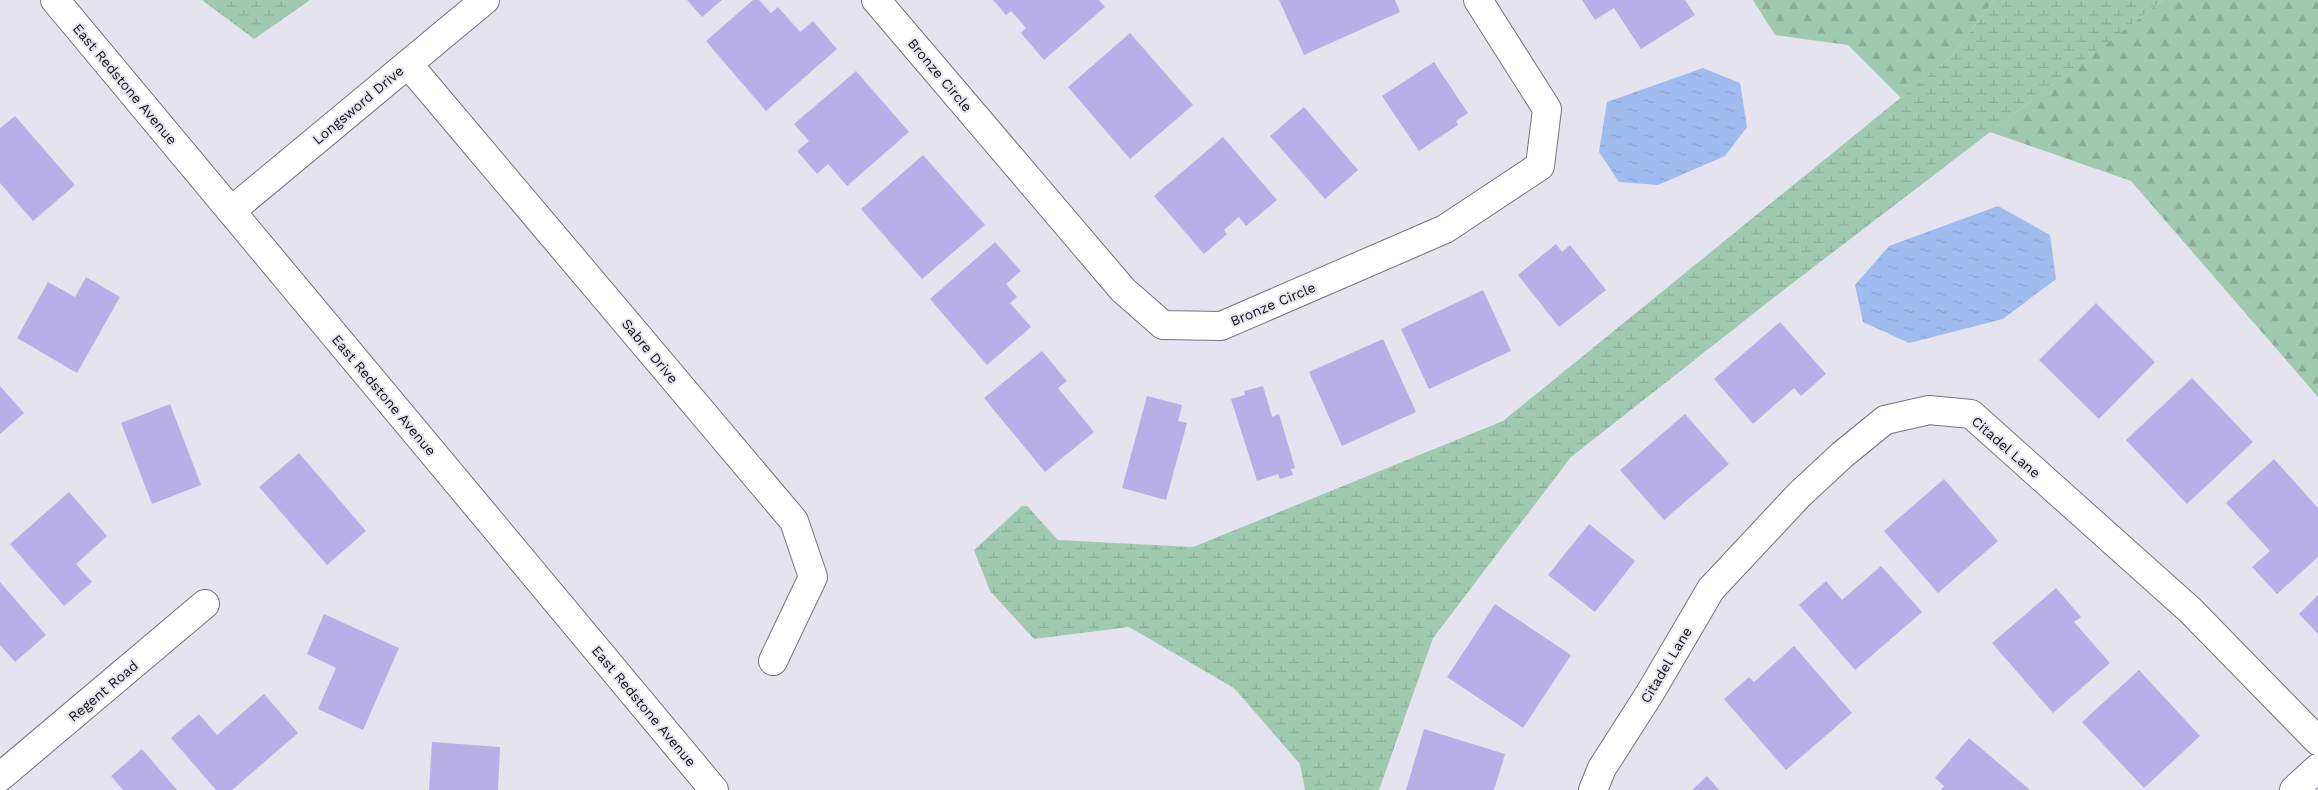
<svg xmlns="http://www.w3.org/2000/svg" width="2318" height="790" font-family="'Work Sans',sans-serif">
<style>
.forest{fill:url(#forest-firs)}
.wetland{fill:url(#wetland-marsh)}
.water{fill:url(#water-ripples)}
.building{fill:#b9afe8}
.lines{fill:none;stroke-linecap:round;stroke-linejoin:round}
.street-casing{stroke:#75747d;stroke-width:30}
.secondary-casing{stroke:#75747d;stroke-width:30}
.street{stroke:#fff;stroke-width:28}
.secondary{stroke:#fff;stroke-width:28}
.labels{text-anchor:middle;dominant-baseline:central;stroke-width:4;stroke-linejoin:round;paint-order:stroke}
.street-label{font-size:14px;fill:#131216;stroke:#e5e3ee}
</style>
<defs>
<pattern id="forest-firs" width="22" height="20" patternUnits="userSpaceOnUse" patternTransform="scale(1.25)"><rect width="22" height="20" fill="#a0cab0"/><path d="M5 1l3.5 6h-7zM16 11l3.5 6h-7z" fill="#89ac97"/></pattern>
<pattern id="wetland-marsh" width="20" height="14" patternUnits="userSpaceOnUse" patternTransform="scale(1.25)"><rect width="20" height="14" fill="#a0cab0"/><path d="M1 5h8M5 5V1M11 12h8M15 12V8" fill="none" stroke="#89ac97"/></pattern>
<pattern id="water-ripples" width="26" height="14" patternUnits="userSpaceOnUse" patternTransform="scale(1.25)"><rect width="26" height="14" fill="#a0bbf0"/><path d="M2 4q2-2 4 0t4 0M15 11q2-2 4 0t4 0" fill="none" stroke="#89a0cd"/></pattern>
</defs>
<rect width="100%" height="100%" fill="#e5e3ee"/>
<!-- forest -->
<g class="forest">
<path d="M 1753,0 L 1994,0 L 1952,56 L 1901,98 L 1848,45 L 1775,35 Z"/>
<path d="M 2163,0 L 2318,0 L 2318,397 L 2131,181 L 1990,132 Z"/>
</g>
<!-- wetland -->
<g class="wetland">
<path d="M 202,0 L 310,0 L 254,39 Z"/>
<path d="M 1994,0 L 2163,0 L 1781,292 L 1571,457 L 1433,638 L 1379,790 L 1305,790 L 1300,764 L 1234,688 L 1129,627 L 1034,639 L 990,591 L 974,550 L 1022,506 L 1027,506 L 1058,540 L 1193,547 L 1503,421 L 1952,56 Z"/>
</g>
<!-- water -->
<g class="water">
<path d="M 1703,68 L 1740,83 L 1747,127 L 1725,156 L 1658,185 L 1619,182 L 1599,152 L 1607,102 Z"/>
<path d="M 1998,206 L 2050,235 L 2056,279 L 2003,319 L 1909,343 L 1863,322 L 1855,285 L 1889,246 Z"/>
</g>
<!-- building -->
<g class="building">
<path d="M 687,0 L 722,0 L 702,17 Z"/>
<path d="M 753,0 L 759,0 L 771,13 L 778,7 L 800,32 L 813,21 L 837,49 L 766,111 L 706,41 Z"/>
<path d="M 993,0 L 1099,0 L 1105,7 L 1044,60 L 1021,33 L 1026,28 L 1011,11 L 1006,15 Z"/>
<path d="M 1279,0 L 1395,0 L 1400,12 L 1304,55 Z"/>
<path d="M 1582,0 L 1685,0 L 1695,15 L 1641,49 L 1614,8 L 1595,20 Z"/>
<path d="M 1130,33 L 1193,105 L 1130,159 L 1068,87 Z"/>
<path d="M 1434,62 L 1468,113 L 1456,121 L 1458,125 L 1419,151 L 1382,96 Z"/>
<path d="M 856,71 L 909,132 L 847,186 L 828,164 L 817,174 L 797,151 L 809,141 L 794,124 Z"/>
<path d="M 1304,107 L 1358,170 L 1325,199 L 1270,136 Z"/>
<path d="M 15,116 L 75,185 L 33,221 L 0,183 L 0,128 Z"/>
<path d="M 1223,137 L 1277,200 L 1246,226 L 1239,217 L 1224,230 L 1227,234 L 1204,254 L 1154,196 Z"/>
<path d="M 923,155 L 985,225 L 922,279 L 861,209 Z"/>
<path d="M 995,242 L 1021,271 L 1006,284 L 1017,297 L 1010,303 L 1031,327 L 987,365 L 930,299 Z"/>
<path d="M 1556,244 L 1562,252 L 1570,245 L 1606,290 L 1559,327 L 1518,275 Z"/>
<path d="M 86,277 L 120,297 L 77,373 L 17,338 L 48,282 L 75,297 Z"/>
<path d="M 1483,290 L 1511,351 L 1429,389 L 1401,329 Z"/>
<path d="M 2096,303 L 2155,362 L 2099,419 L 2039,360 Z"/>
<path d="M 1780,322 L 1826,374 L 1801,396 L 1794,388 L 1753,424 L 1714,379 Z"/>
<path d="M 1383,339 L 1416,412 L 1342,446 L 1309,372 Z"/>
<path d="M 1042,351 L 1067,381 L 1058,388 L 1094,432 L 1045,472 L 984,398 Z"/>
<path d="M 2192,378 L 2253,442 L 2187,504 L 2126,440 Z"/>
<path d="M 0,386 L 24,413 L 0,434 Z"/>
<path d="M 1263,386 L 1272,417 L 1279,414 L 1295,468 L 1291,469 L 1293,475 L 1280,479 L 1278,474 L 1257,481 L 1231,399 L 1245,395 L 1244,391 Z"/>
<path d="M 1147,396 L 1182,405 L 1178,421 L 1187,423 L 1166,500 L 1122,488 Z"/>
<path d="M 170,404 L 201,485 L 152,504 L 121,423 Z"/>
<path d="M 1685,414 L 1729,464 L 1664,520 L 1620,470 Z"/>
<path d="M 299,453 L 366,531 L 327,565 L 259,487 Z"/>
<path d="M 2274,459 L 2318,508 L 2318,557 L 2277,594 L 2252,567 L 2270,551 L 2226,503 Z"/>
<path d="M 1944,479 L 1998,541 L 1938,593 L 1884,531 Z"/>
<path d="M 69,492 L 107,536 L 76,564 L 92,582 L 64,606 L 10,544 Z"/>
<path d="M 1589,524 L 1635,561 L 1595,612 L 1548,575 Z"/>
<path d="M 1881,566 L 1922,612 L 1855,670 L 1799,605 L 1826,581 L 1842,600 Z"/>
<path d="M 0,582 L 46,635 L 15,662 L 0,645 Z"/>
<path d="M 2056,588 L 2081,617 L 2074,622 L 2110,663 L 2053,713 L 1992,643 Z"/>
<path d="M 2318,595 L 2318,634 L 2299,614 Z"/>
<path d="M 1495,604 L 1571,655 L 1523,728 L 1447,677 Z"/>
<path d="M 324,614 L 399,648 L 363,730 L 318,709 L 336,668 L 307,654 Z"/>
<path d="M 1794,646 L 1852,713 L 1786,770 L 1724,699 L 1749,677 L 1754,682 Z"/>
<path d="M 2139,670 L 2200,736 L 2144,788 L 2082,722 Z"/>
<path d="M 264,694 L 298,733 L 232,790 L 216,790 L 171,738 L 199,714 L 217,735 Z"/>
<path d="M 1424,729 L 1505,754 L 1494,790 L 1406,790 Z"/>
<path d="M 1969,738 L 2030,790 L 1941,790 L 1944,786 L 1935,778 Z"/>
<path d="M 432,742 L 500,747 L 498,790 L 429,790 Z"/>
<path d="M 142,749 L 177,790 L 123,790 L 111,776 Z"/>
<path d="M 1707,776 L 1719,790 L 1692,790 Z"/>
</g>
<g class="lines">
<defs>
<g id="street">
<path d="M 876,0 L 1123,290 L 1163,325 L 1221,326 L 1445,229 L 1540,166 L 1547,109 L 1478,0"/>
<path d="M 408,64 L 794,521 L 813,577 L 773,661"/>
<path d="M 231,211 L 485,0"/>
<path d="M 0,777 L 205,604"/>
<path d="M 1593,790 L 1602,768 L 1650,693 L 1711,589 L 1799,495 L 1842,455 L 1885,420 L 1929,410 L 1971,414 L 2190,610 L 2318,741"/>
<path d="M 2294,790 L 2318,768"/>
</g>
<path id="secondary" d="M 55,0 L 714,790"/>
</defs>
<!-- street casing -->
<use href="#street" class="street-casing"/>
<!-- secondary casing -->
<use href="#secondary" class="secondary-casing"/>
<!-- street -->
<use href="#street" class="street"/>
<!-- secondary -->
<use href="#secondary" class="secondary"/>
</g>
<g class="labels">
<!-- street labels -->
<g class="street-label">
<text transform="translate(940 75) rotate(50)">Bronze Circle</text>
<text transform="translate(125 84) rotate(50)">East Redstone Avenue</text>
<text transform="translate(358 105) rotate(-40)">Longsword Drive</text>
<text transform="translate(1273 304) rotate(-23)">Bronze Circle</text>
<text transform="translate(650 351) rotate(50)">Sabre Drive</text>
<text transform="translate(384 395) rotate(50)">East Redstone Avenue</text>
<text transform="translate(2006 447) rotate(41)">Citadel Lane</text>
<text transform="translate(1666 665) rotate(-59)">Citadel Lane</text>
<text transform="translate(103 691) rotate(-40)">Regent Road</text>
<text transform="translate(644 706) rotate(50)">East Redstone Avenue</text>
</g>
</g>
</svg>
